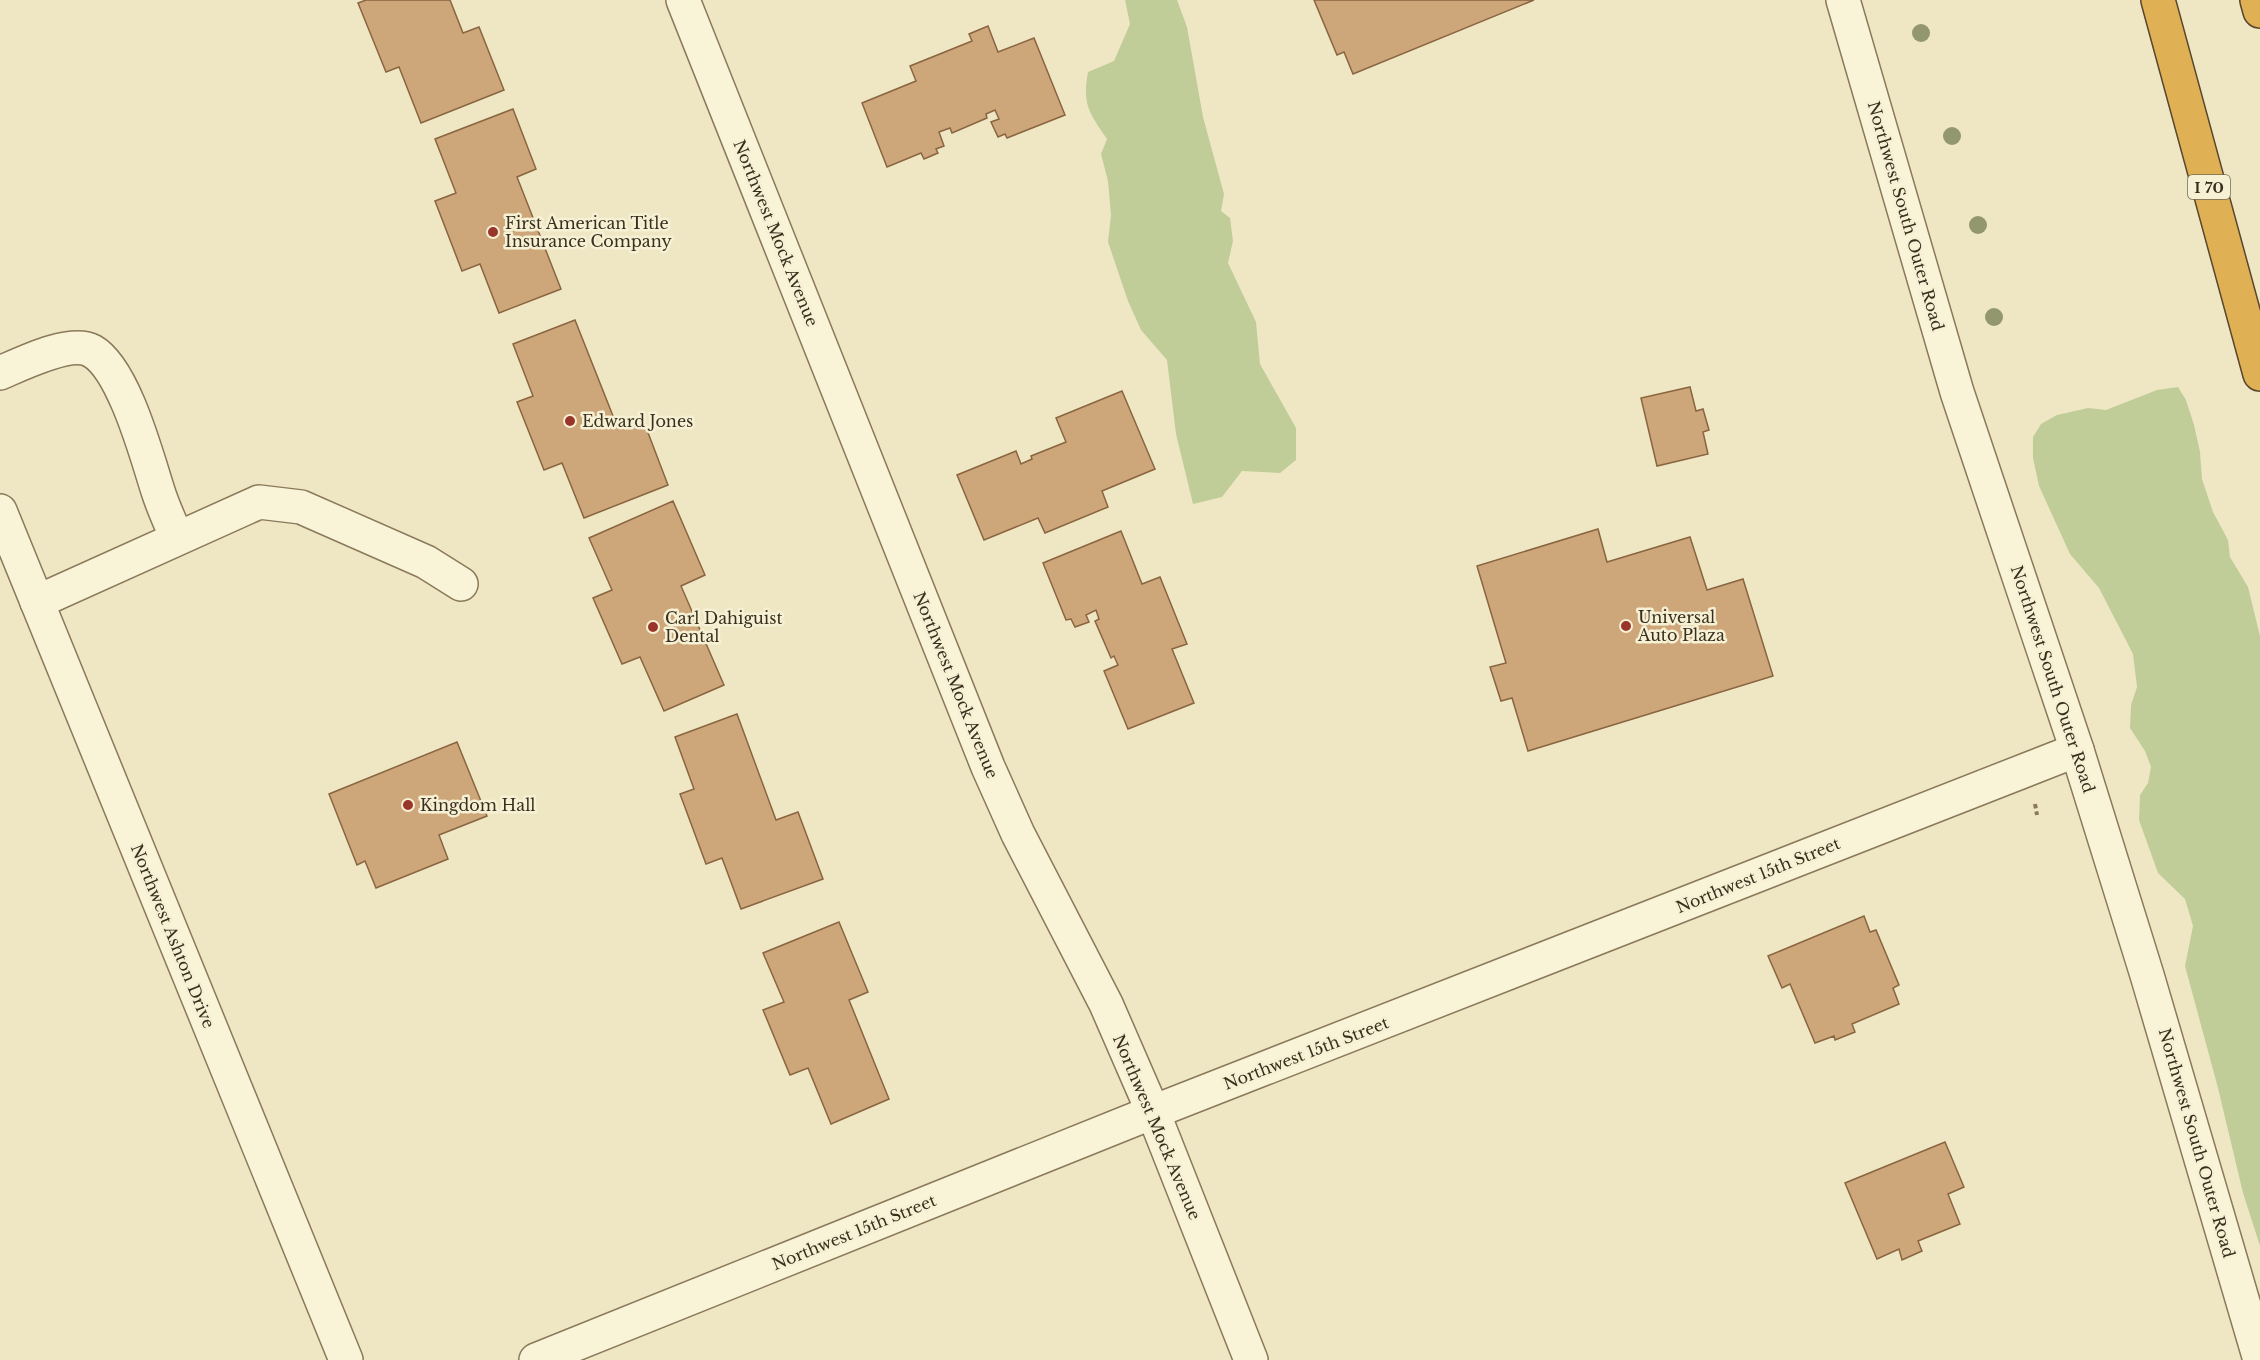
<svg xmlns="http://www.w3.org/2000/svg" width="2260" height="1360" font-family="'Libre Baskerville',serif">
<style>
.green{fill:#c1cd98}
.building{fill:#cda67a;stroke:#896540;stroke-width:1.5}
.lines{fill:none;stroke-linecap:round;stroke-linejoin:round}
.minor-casing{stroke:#8a795a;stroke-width:36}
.highway-casing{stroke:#58462e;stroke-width:36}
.path{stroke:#8a795a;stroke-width:4;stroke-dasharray:4.5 3;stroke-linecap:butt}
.minor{stroke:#f9f3d8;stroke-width:33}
.highway{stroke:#dfb154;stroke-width:33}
.tree{fill:#92976d}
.poi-dot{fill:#9a3529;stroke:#f6f0d4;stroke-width:2}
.labels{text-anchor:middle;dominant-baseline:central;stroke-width:5;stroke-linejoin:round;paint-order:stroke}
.shield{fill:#f6f0d4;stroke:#726955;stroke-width:1.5}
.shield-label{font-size:15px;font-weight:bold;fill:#3a2f1e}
.street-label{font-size:16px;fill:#3a2f1e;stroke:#f6f0d4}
.poi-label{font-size:16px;fill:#3a2f1e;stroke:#f6f0d4;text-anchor:start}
</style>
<rect width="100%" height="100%" fill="#efe7c4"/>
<!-- green -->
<g class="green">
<path d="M 1125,0 L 1177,0 L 1187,27 L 1203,117 L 1224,194 L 1221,211 L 1230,218 L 1233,241 L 1228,263 L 1256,322 L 1260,364 L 1296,428 L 1296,460 L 1280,473 L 1242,471 L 1222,497 L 1193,504 L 1176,434 L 1167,360 L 1141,330 L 1128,301 L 1108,242 L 1111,215 L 1108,181 L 1101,154 L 1107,139 C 1089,113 1082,104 1088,72 L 1114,61 L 1130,24 Z"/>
<path d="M 2178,387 L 2186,400 L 2194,425 L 2200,452 L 2202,479 L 2213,512 L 2228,540 L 2230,557 L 2248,587 L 2260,636 L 2260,1246 L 2243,1193 L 2218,1088 L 2185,966 L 2193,926 L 2185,899 L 2158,873 L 2139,820 L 2140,795 L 2148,783 L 2151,767 L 2145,751 L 2130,728 L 2131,705 L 2137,687 L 2133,654 L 2099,588 L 2070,554 L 2039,486 L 2033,458 L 2033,437 L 2041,424 L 2057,415 L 2088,408 L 2106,410 L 2157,390 Z"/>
</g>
<!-- building -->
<g class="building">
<path d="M 366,0 L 450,0 L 463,33 L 479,27 L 504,90 L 421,123 L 399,67 L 386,72 L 358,3 Z"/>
<path d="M 1314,0 L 1534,0 L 1353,74 L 1344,52 L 1337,55 Z"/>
<path d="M 988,26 L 998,52 L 1034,38 L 1065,115 L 1007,138 L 1005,134 L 998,137 L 991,122 L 999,119 L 995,110 L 986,114 L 987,118 L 952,133 L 950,128 L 939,132 L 944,146 L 936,149 L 938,153 L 924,159 L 921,153 L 887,167 L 862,103 L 916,81 L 910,66 L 972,41 L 969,34 Z"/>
<path d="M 513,109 L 536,169 L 517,177 L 561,289 L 499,313 L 480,264 L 462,271 L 435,201 L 456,193 L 435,139 Z"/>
<path d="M 575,320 L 617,426 L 642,417 L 668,485 L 584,518 L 562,463 L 544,470 L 517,402 L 533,396 L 513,344 Z"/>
<path d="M 1690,387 L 1696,411 L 1703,409 L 1709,430 L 1703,432 L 1708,454 L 1657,466 L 1641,398 Z"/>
<path d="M 1122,391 L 1155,469 L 1102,491 L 1108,507 L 1045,533 L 1038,518 L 984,540 L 957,475 L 1016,451 L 1021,464 L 1032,459 L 1031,456 L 1066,442 L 1056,418 Z"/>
<path d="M 673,501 L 705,575 L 681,586 L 724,685 L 664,711 L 640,657 L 622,664 L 593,598 L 612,590 L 589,538 Z"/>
<path d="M 1598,529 L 1607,562 L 1690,537 L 1707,590 L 1743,579 L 1773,676 L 1528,751 L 1512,698 L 1501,701 L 1490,667 L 1506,663 L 1477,566 Z"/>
<path d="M 1121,531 L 1142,584 L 1160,577 L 1187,644 L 1172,649 L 1194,703 L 1128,729 L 1104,671 L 1118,665 L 1114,656 L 1111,658 L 1095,621 L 1099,619 L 1096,610 L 1086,615 L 1089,622 L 1075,627 L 1071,619 L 1066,620 L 1043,563 Z"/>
<path d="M 737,714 L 776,820 L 798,812 L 823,879 L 741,909 L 722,858 L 706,864 L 680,794 L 694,789 L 675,737 Z"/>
<path d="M 457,742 L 487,816 L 439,835 L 448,859 L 376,888 L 365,861 L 357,865 L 329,794 Z"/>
<path d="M 1864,916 L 1870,932 L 1876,930 L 1899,985 L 1893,988 L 1899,1004 L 1852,1024 L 1855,1032 L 1835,1040 L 1834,1036 L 1815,1043 L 1790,984 L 1782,988 L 1768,956 Z"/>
<path d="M 839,922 L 868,992 L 849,1000 L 889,1099 L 831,1124 L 808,1068 L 790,1075 L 763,1010 L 784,1002 L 763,953 Z"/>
<path d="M 1945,1142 L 1964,1187 L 1948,1194 L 1960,1224 L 1918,1241 L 1922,1251 L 1902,1260 L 1899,1249 L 1877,1259 L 1845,1183 Z"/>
</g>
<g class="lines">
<defs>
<g id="minor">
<path d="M 683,0 L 988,767 L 1018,834 L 1106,1004 L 1153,1112 L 1251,1360"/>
<path d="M 1843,0 L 1957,392 L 2077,750 L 2147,975 L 2260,1360"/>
<path d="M 0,373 C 21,364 71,339 92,351 C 124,369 147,457 158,491 C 163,507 170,522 177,538"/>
<path d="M 0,511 L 346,1360"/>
<path d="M 37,602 L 259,502 L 301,507 L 426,562 L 461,584"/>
<path d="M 536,1360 L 1153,1112 L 2077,750"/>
</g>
<g id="highway">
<path d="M 2158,0 L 2260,374"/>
<path d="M 2257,0 L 2260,11"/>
</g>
</defs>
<!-- minor casing -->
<use href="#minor" class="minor-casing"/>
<!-- highway casing -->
<use href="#highway" class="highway-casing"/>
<!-- path -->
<path class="path" d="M 2035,804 L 2037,815"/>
<!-- minor -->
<use href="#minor" class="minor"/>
<!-- highway -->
<use href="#highway" class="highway"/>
</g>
<!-- trees -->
<g class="tree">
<circle cx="1921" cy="33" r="9"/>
<circle cx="1952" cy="136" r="9"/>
<circle cx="1978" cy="225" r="9"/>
<circle cx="1994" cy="317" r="9"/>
</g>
<!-- markers -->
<g class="poi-dot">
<circle cx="493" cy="232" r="6"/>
<circle cx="570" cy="421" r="6"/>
<circle cx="1626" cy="626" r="6"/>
<circle cx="653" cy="627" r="6"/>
<circle cx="408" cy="805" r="6"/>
</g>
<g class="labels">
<!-- shield labels -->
<rect class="shield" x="2188" y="175" width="42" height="24" rx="4.5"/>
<g class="shield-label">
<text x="2209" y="187">I 70</text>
</g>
<!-- street labels -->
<g class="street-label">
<text transform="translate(1906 216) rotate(74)">Northwest South Outer Road</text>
<text transform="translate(776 233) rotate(68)">Northwest Mock Avenue</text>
<text transform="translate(2053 679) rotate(72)">Northwest South Outer Road</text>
<text transform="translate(956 685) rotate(68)">Northwest Mock Avenue</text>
<text transform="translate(1758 875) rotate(-22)">Northwest 15th Street</text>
<text transform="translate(173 936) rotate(68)">Northwest Ashton Drive</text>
<text transform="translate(1306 1053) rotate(-21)">Northwest 15th Street</text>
<text transform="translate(1157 1127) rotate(67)">Northwest Mock Avenue</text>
<text transform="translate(2197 1143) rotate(74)">Northwest South Outer Road</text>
<text transform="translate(854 1232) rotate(-22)">Northwest 15th Street</text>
</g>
<!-- poi labels -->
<g class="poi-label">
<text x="505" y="223">First American Title<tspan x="505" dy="18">Insurance Company</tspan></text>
<text x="582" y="421">Edward Jones</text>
<text x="1638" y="617">Universal<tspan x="1638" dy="18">Auto Plaza</tspan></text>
<text x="665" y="618">Carl Dahiguist<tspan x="665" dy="18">Dental</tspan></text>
<text x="420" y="805">Kingdom Hall</text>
</g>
</g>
</svg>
